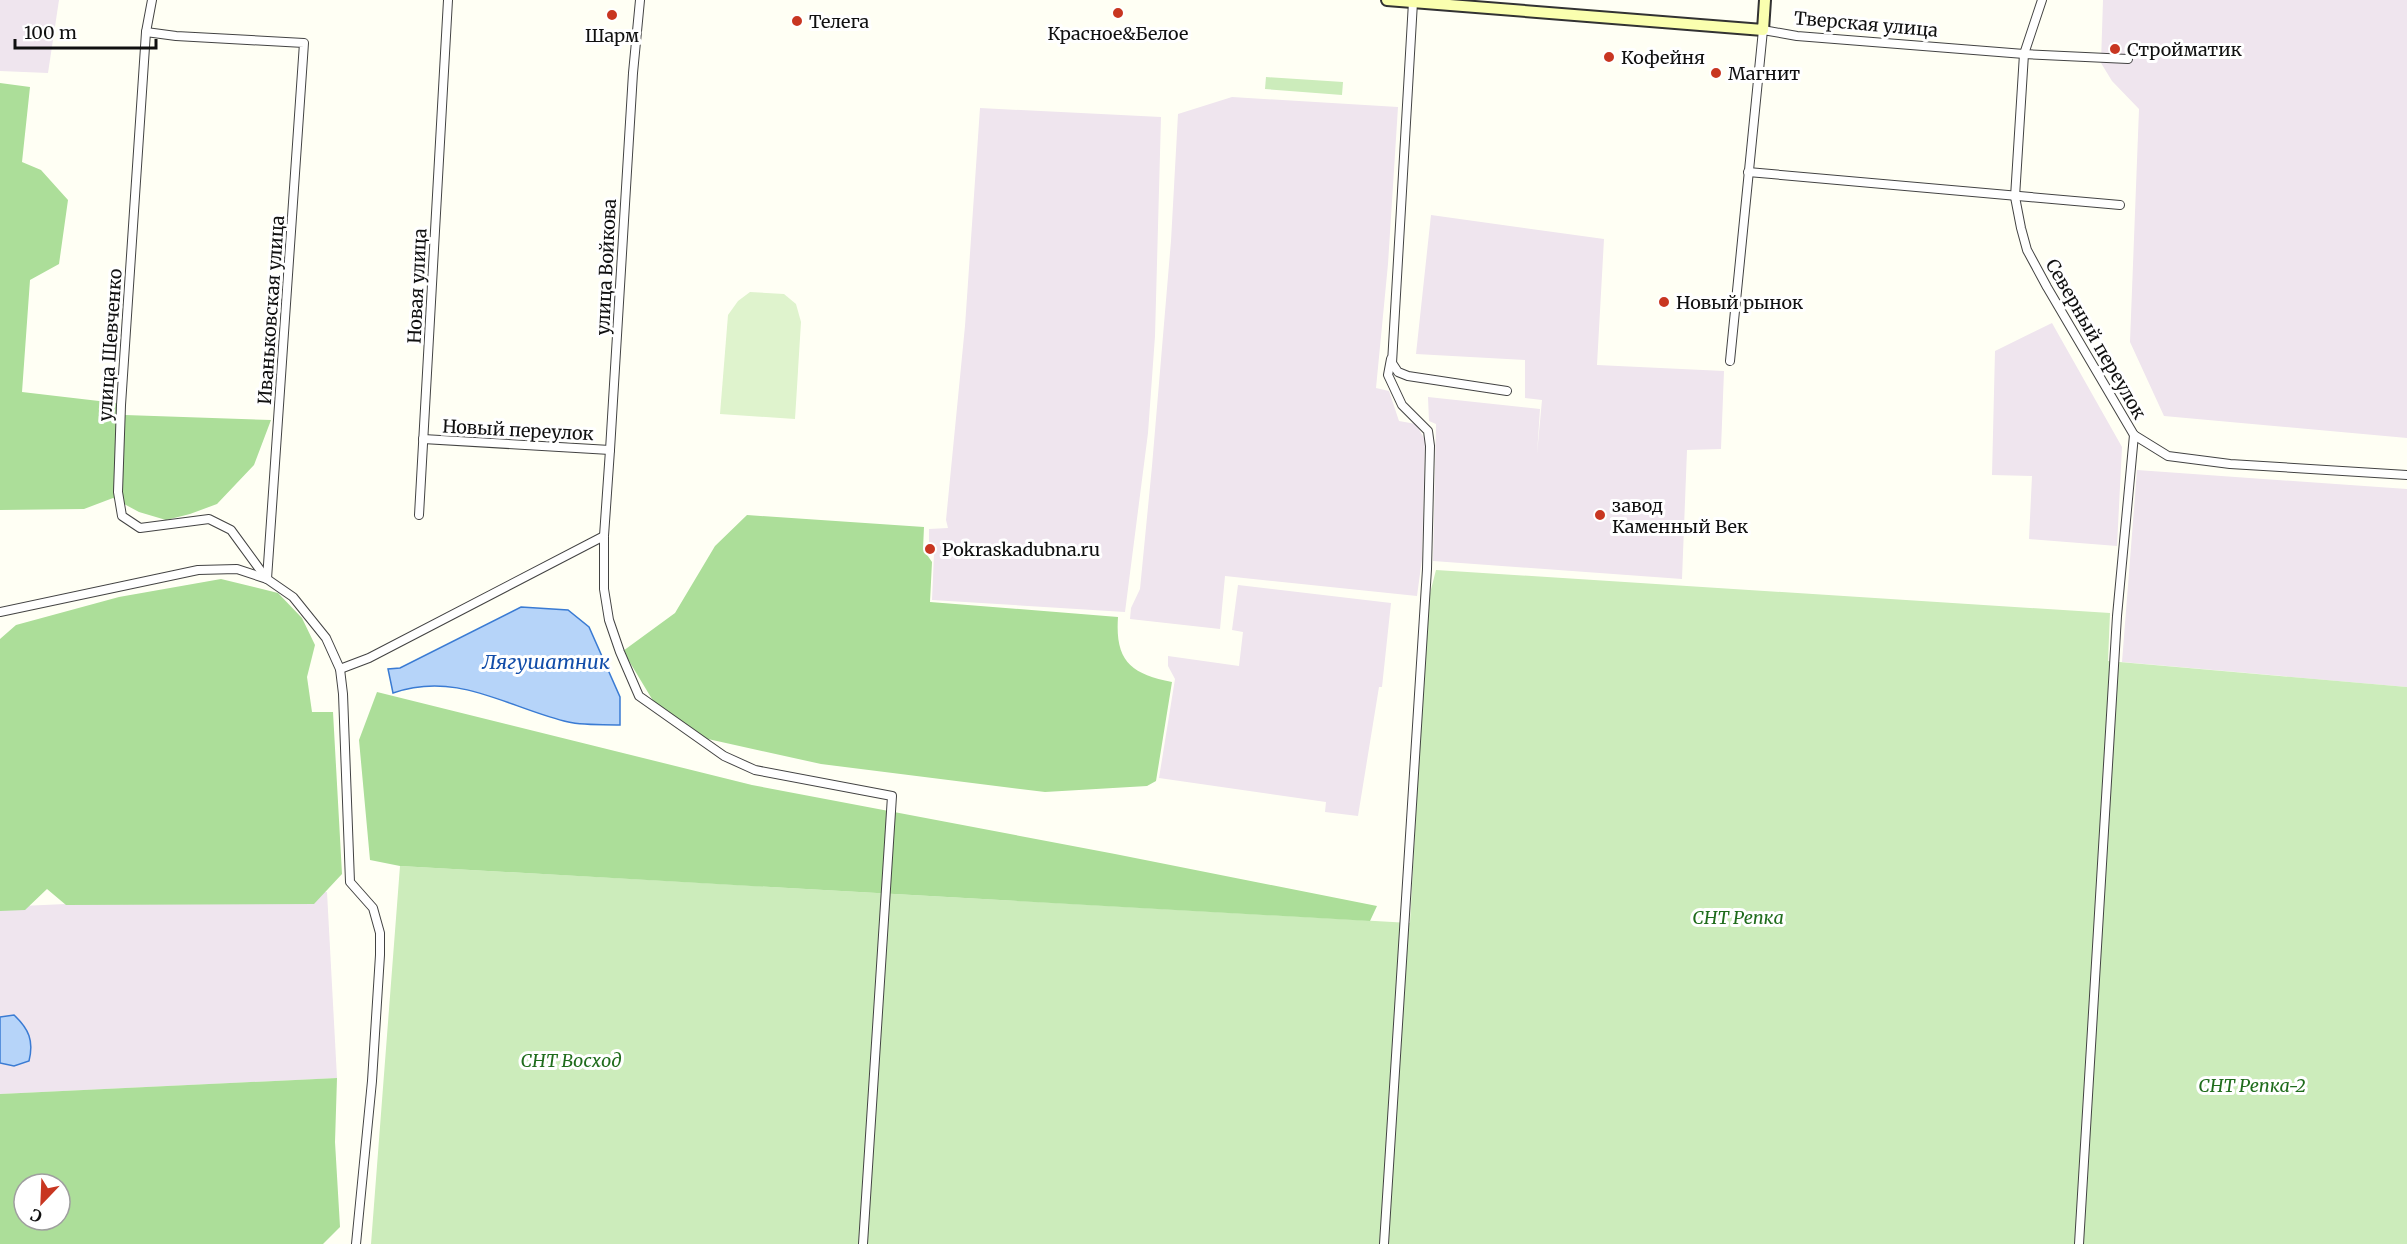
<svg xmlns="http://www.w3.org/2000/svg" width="2407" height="1244" font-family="Merriweather,serif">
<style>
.industrial{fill:#efe5ee}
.green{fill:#ccecbb}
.forest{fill:#acde99;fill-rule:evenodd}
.pitch{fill:#dff3cd}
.water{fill:#b6d4f9;stroke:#3a7bd3;stroke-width:1.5}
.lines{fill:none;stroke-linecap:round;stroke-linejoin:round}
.minor-casing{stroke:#434343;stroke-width:10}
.secondary-casing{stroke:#323232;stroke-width:14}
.minor{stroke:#fff;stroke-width:8}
.secondary{stroke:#faffaf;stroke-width:10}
.poi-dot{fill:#c83621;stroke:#fff;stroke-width:2}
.labels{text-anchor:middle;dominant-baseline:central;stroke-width:6;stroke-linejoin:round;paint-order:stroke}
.poi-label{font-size:18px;fill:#101010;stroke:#fff;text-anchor:start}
.street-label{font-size:18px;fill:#101010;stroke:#fff}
.park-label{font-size:18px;font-style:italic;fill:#1f6c1c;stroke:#fff}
.water-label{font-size:20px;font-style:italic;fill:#124da9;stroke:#fff}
</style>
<rect width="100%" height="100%" fill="#fffff4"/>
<!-- industrial -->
<g class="industrial">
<path d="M 0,0 L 59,0 L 48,73 L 0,71 Z"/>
<path d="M 2103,0 L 2407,0 L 2407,438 L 2164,416 L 2130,342 L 2139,109 L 2112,81 L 2101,63 Z"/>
<path d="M 1232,97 L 1398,107 L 1388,264 L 1376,388 L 1389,391 L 1399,421 L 1416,424 L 1425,440 L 1422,559 L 1417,596 L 1225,576 L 1220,629 L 1130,619 L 1131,608 L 1140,589 L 1152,466 L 1171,241 L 1178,114 Z"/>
<path d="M 980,108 L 1161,117 L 1155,336 L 1148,433 L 1125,612 L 932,600 L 934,554 L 929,546 L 929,529 L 948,528 L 946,520 L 965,326 Z"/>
<path d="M 1431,215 L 1604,239 L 1597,365 L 1724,371 L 1721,449 L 1687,450 L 1682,579 L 1433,561 L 1436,424 L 1429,421 L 1428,397 L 1540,409 L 1537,454 L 1542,400 L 1525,398 L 1525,360 L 1416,354 Z"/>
<path d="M 2052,323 L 2122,447 L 2117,546 L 2029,539 L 2032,476 L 1992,475 L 1995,351 Z"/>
<path d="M 2137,470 L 2407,489 L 2407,687 L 2122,662 Z"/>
<path d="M 1238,585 L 1391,603 L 1382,687 L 1379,687 L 1358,816 L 1325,812 L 1326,802 L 1159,778 L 1175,679 L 1168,666 L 1168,656 L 1239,666 L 1243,632 L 1232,630 Z"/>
<path d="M 327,892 L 337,1078 L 0,1094 L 0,907 Z"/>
</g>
<!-- green -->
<g class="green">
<path d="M 1266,77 L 1343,82 L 1342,95 L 1265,89 Z"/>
<path d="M 1436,570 L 2110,613 L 2108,661 L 2407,687 L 2407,1244 L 371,1244 L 400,866 L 1410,923 L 1427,605 Z"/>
</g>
<!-- forest -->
<g class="forest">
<path d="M 0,83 L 30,87 L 22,162 L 41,170 L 68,200 L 59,264 L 30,280 L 22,392 L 116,403 L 125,415 L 271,420 L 254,465 L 217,504 L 190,514 L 166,520 L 139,512 L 113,498 L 84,509 L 0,510 Z"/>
<path d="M 747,515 L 924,527 L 923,549 L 932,562 L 930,602 L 1118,617 C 1115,660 1130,674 1172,682 L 1156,781 L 1147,786 L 1045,792 L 821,764 L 699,737 L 658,709 L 623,651 L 675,613 L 715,546 Z"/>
<path d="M 221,579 L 278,593 L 302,618 L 315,645 L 307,677 L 312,712 L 333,712 L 342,874 L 314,904 L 66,905 L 47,889 L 25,910 L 0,911 L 0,639 L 16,625 L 119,597 Z"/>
<path d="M 377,692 L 752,785 L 1115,854 L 1377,906 L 1370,921 L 400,866 L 370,860 L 359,740 Z"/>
<path d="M 337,1078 L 335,1142 L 340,1227 L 323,1244 L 0,1244 L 0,1094 ZM 24,1184 L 60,1184 L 60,1220 L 24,1220 Z"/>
</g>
<!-- pitch -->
<path class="pitch" d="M 750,292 L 784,294 L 796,304 L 801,322 L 795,419 L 720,414 L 728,315 L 738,301 Z"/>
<!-- water -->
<g class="water">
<path d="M 521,607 L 568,610 L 589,627 L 620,697 L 620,725 C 602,724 581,726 564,721 C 505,706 456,671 393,693 L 388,669 L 400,668 Z"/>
<path d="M 14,1015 C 29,1029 34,1041 29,1061 L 14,1066 L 0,1063 L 0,1017 Z"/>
</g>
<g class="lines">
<defs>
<g id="minor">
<path d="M 152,0 L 146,32 L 121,405 L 118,492 L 122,516 L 140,528 L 209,519 L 231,530 L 266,578"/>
<path d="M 640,0 L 633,73 L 610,450 L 604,536 L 604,589 L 609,620 L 620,652 L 639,696 L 724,756 L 755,770 L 892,796 L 863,1244"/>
<path d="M 2042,0 L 2024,54 L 2015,197 L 2021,228 L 2027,250 L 2047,287 L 2134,435 L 2168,456 L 2230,464 L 2407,475"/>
<path d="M 1413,2 L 1392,363 L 1398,372 L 1408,376 L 1507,391"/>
<path d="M 146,32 L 176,36 L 304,43 L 267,579"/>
<path d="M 1748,172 L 2120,205"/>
<path d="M 1730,361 L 1763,30 L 1797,36 L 2024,54 L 2128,59"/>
<path d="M 423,439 L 610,450"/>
<path d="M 419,515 L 448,0"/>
<path d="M 0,612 L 198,570 L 237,569 L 267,579 L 293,597 L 326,638 L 340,669 L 343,694 L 350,882 L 373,908 L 380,933 L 380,955 L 372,1081 L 356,1244"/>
<path d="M 340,669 L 369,658 L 604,536"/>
<path d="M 1384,1244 L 1427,569 L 1430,446 L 1428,431 L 1402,405 L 1388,375 L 1391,359"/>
<path d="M 2079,1244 L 2117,616 L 2134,435"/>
</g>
<path id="secondary" d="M 1387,0 L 1763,30 L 1765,0"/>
</defs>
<!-- minor casing -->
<use href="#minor" class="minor-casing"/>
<!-- secondary casing -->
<use href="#secondary" class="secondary-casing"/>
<!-- minor -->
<use href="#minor" class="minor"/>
<!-- secondary -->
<use href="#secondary" class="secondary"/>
</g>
<!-- markers -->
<g class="poi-dot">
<circle cx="1118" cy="13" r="6"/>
<circle cx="612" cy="15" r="6"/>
<circle cx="797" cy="21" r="6"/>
<circle cx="2115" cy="49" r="6"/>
<circle cx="1609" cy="57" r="6"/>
<circle cx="1716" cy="73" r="6"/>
<circle cx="1664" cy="302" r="6"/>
<circle cx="1600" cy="515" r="6"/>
<circle cx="930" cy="549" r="6"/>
</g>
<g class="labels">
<!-- poi labels -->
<g class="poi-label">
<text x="809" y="21">Телега</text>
<text x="1118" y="33" text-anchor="middle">Красное&amp;Белое</text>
<text x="612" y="35" text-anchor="middle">Шарм</text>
<text x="2127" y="49">Стройматик</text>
<text x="1621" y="57">Кофейня</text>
<text x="1728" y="73">Магнит</text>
<text x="1676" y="302">Новый рынок</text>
<text x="1612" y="505">завод<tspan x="1612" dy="21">Каменный Век</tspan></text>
<text x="942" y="549">Pokraskadubna.ru</text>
</g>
<!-- street labels -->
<g class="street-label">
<text transform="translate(1866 24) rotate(5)">Тверская улица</text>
<text transform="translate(606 267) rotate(-87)">улица Войкова</text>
<text transform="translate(417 286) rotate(-87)">Новая улица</text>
<text transform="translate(271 310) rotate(-86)">Иваньковская улица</text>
<text transform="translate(2096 339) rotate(60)">Северный переулок</text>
<text transform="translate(110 345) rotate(-86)">улица Шевченко</text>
<text transform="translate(518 430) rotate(3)">Новый переулок</text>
</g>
<!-- park labels -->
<g class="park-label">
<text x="1738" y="917">СНТ Репка</text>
<text x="571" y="1060">СНТ Восход</text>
<text x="2252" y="1085">СНТ Репка-2</text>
</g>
<!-- water labels -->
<g class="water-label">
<text x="546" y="661">Лягушатник</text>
</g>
</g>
<!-- north arrow -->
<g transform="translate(42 1202) rotate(203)"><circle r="28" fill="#ffffff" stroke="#9f9f9f" stroke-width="1.5"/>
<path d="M0-4.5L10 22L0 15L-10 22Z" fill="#c83621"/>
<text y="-9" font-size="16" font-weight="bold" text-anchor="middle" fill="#101010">С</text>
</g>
<!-- scale -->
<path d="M15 39v9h141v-9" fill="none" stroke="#101010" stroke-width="3"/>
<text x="24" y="39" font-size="18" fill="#101010" stroke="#ffffff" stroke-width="4.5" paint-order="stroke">100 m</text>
</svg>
